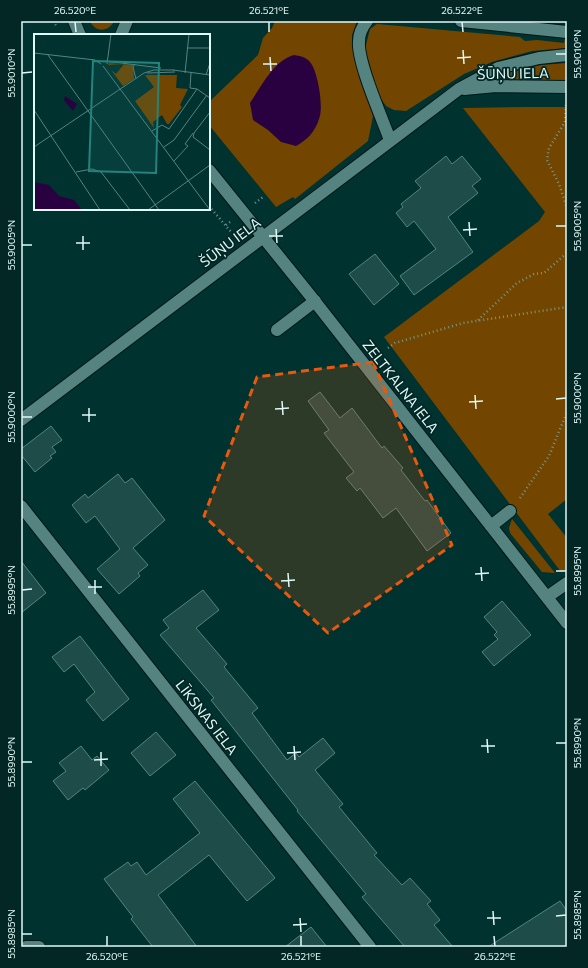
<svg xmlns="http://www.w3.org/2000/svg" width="588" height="968" font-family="Commissioner,sans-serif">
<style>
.green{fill:#734600}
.water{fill:#2a0140}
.building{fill:#1d4c49;stroke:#558480}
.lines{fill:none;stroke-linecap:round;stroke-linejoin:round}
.lane-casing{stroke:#011716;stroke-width:14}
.street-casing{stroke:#011716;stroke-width:14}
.path{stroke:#729795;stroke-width:2.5;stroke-dasharray:1 3;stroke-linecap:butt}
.lane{stroke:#558380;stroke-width:12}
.street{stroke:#558380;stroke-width:12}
.marked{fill:#e8590c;fill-opacity:0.2;stroke:#e8590c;stroke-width:3;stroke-dasharray:8 5;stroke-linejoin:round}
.ticks{fill:none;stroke:#e1f9f7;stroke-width:1.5}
.labels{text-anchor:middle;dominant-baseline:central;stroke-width:3.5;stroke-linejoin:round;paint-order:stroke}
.street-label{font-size:14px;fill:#e1f9f7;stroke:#022725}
.inset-road{fill:none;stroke:#5a8280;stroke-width:1}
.view{fill:#24837c;fill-opacity:0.15;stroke:#24837c;stroke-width:2}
.inset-edge{fill:none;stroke:#e1f9f7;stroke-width:2}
.neatline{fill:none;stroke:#e1f9f7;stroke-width:1.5}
.ticks-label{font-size:10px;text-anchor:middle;fill:#e1f9f7}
</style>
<rect width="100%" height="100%" fill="#003230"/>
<!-- green -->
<g class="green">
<path d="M 90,21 L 114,21 C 109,32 95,33 90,21 Z"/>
<path d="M 275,21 L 357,21 L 352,35 L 352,45 L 373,116 L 368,141 L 295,199 L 293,197 L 276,207 L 209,125 L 209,102 L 258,55 L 263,38 L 272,28 Z"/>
<path d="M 377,24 L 520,37 L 525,41 L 537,40 L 564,43 L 565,38 L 567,38 L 567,48 L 532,51 L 492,62 L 464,74 L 406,111 L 394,110 L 386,106 L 379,96 L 365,49 L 370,29 Z"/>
<path d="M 567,63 L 567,82 L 540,82 L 499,78 L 500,75 L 541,65 Z"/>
<path d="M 529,107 L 567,107 L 567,499 L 548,514 L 567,538 L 567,569 L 561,572 L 384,337 L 539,221 L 545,212 L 463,108 Z"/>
<path d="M 512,519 L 555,573 L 542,572 L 510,533 L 509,528 Z"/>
</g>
<!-- water -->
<path class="water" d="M 294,55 C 300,56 306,57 310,62 C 318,71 324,108 319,119 C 315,132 307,140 296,146 L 281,142 L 268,130 L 253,120 L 250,103 C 261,87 274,60 294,55 Z"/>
<!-- building -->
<g class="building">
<path d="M 446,156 L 452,164 L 462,156 L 481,179 L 472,186 L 478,193 L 448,217 L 473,252 L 414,295 L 400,276 L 436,249 L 414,221 L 407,227 L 396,213 L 403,207 L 401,204 L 421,188 L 415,181 Z"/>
<path d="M 375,254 L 399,284 L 374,305 L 349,274 Z"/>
<path d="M 320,392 L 340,418 L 352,408 L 382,448 L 384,446 L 403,468 L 401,470 L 425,501 L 427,500 L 451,533 L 427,551 L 396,508 L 383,518 L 360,488 L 357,491 L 346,478 L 354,472 L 324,433 L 329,430 L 308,401 Z"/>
<path d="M 51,426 L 62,440 L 52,447 L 56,452 L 50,456 L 52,458 L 35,472 L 21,455 L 21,449 Z"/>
<path d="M 118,474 L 125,483 L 132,478 L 165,520 L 133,548 L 148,565 L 138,573 L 140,576 L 119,594 L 97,569 L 120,549 L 95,516 L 86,523 L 72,505 L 85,494 L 88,498 Z"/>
<path d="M 21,561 L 46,593 L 21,613 Z"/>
<path d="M 203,590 L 219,610 L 196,628 L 227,664 L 224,667 L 258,708 L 252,713 L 287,760 L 296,753 L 299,757 L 323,738 L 335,753 L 315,770 L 343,804 L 339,807 L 377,853 L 374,855 L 402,885 L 410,878 L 431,901 L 427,904 L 440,920 L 434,925 L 453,947 L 405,947 L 362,897 L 366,894 L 297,811 L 298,810 L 211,700 L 214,698 L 160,635 L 169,628 L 163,620 Z"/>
<path d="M 502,601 L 531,635 L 494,666 L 482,652 L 498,639 L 494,635 L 497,632 L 484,617 Z"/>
<path d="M 80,636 L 129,699 L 103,721 L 86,700 L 95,692 L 74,664 L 64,672 L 52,657 Z"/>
<path d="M 156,732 L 176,755 L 150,776 L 131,753 Z"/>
<path d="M 81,746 L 92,760 L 97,756 L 109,770 L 85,790 L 83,788 L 68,800 L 53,781 L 66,771 L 59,763 Z"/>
<path d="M 195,781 L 275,878 L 247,901 L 209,855 L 158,895 L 197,947 L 153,947 L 131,919 L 133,917 L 104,879 L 128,862 L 131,866 L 137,862 L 146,875 L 200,833 L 173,799 Z"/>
<path d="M 560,901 L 567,911 L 567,947 L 488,947 Z"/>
<path d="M 311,927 L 327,947 L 285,947 Z"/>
</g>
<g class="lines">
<defs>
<g id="lane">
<path d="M 277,330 L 315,301"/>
<path d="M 491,526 L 510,511"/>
<path d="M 547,597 L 567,583"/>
</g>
<g id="street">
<path d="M 74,21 L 80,35"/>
<path d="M 367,21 C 363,26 359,34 359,41 C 357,62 382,118 390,140"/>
<path d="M 461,21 L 567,32"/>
<path d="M 121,35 L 127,21"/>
<path d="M 464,89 L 496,86 L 567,87"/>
<path d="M 209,170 L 309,294 L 567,623"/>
<path d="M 21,420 L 459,89 L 498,68 L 539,58 L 567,55"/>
<path d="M 21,506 L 370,947"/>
<path d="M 26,947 L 39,947"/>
</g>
</defs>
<!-- lane casing -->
<use href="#lane" class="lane-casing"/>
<!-- street casing -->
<use href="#street" class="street-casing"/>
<!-- path -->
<g class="path">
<path d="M 53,21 L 57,27"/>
<path d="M 566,105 L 565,122 L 549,148 L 547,160 L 559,184 L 567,208"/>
<path d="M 255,203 L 263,197"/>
<path d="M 209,206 L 232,233"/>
<path d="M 226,225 L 230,222"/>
<path d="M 478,320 L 517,283 L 534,274 L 544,273 L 567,253"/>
<path d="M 388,348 L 395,343 L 463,323 L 567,307"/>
<path d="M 520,498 L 549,456 L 567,412"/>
</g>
<!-- lane -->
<use href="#lane" class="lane"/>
<!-- street -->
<use href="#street" class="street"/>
</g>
<!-- marked area -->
<path class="marked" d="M 373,362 L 452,545 L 328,633 L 204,516 L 257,377 Z"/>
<!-- ticks -->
<path class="ticks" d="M 75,22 L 76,32M 269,22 L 269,32M 462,22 L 463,32M 463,50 L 464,64M 556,54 L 566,54M 270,57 L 271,71M 457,58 L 471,57M 263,64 L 277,64M 22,73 L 32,72M 469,222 L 470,236M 556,226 L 566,226M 276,229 L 277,243M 463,230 L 477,229M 83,236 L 83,250M 269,236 L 283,236M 76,243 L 90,243M 22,245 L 32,245M 475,395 L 476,409M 556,399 L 566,398M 282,401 L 283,415M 469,402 L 483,401M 89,408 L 89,422M 275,409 L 289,408M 82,415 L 96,415M 22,417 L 32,417M 481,567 L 482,581M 556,571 L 566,571M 288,573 L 289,587M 475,574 L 489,573M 95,580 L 95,594M 281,581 L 295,580M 88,587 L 102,587M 22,590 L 32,589M 487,739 L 488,753M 556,743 L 566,743M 294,746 L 295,760M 481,746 L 495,746M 101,752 L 101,766M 287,753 L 301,752M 94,760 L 108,759M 22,762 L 32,762M 493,911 L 494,925M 556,916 L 566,915M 300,918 L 301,932M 487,918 L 501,918M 293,925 L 307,924M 22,934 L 32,934M 107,936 L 107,946M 301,936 L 301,946M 494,936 L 495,946"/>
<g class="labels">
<!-- street labels -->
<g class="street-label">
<text transform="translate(513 73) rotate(-1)">ŠŪŅU IELA</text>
<text transform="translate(230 242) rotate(-37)">ŠŪŅU IELA</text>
<text transform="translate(401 386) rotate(52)">ZELTKALNA IELA</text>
<text transform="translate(207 717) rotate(52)">LĪKSNAS IELA</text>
</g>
</g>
<!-- overview -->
<g transform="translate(34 34)">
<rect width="176" height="176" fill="#003230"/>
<path d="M 75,29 L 99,31 L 100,45 L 89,52 L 77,36 L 82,40 L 90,30 L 74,31 ZM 111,41 L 143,41 L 142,54 L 154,55 L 146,71 L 148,73 L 135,90 L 133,90 L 128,81 L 119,88 L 120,94 L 101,67 L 120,53 Z" fill="#734600"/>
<path d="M 31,62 L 43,70 L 39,77 L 30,66 ZM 0,148 L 15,151 L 25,162 L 40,166 L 48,176 L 0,176 Z" fill="#2a0140"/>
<path class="inset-road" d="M 153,14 L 176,14M 0,19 L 61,26 L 67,30M 14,21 L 125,176M 71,27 L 127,34M 73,30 L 77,0M 101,30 L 99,33 L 102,45M 69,32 L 176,176M 139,36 L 176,41M 113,39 L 141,38M 151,39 L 155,0M 157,39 L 156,54 L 163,55 L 176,64M 172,41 L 176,29M 0,76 L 66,176M 176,78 L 160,99 L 159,103 L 176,116M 118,97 L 128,91 L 135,95 L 163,55M 0,113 L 110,39 L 120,36 L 140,36M 130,113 L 140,106 L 173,61M 140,127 L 154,112 L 151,110 L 159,99M 42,138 L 58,135 L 67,138 L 96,176M 114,176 L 176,131"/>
<path class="view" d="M 59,27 L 125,29 L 122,139 L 55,137 Z"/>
<rect width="176" height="176" class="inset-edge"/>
</g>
<!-- border -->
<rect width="588" height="968" fill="none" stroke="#022725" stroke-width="44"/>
<rect x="22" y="22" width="544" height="924" class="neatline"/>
<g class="ticks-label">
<text x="75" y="14">26.520°E</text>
<text x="269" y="14">26.521°E</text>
<text x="462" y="14">26.522°E</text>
<text transform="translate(577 54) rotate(-90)" y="4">55.9010°N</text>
<text transform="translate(11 73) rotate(-90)" y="4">55.9010°N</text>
<text transform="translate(577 226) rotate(-90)" y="4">55.9005°N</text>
<text transform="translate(11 245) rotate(-90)" y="4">55.9005°N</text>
<text transform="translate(577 398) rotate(-90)" y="4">55.9000°N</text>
<text transform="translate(11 417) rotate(-90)" y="4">55.9000°N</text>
<text transform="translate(577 571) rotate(-90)" y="4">55.8995°N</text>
<text transform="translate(11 590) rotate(-90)" y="4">55.8995°N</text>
<text transform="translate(577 743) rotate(-90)" y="4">55.8990°N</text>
<text transform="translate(11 762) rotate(-90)" y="4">55.8990°N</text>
<text transform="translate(577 915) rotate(-90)" y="4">55.8985°N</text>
<text transform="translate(11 934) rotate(-90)" y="4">55.8985°N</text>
<text x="107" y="960">26.520°E</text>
<text x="301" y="960">26.521°E</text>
<text x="495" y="960">26.522°E</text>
</g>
</svg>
